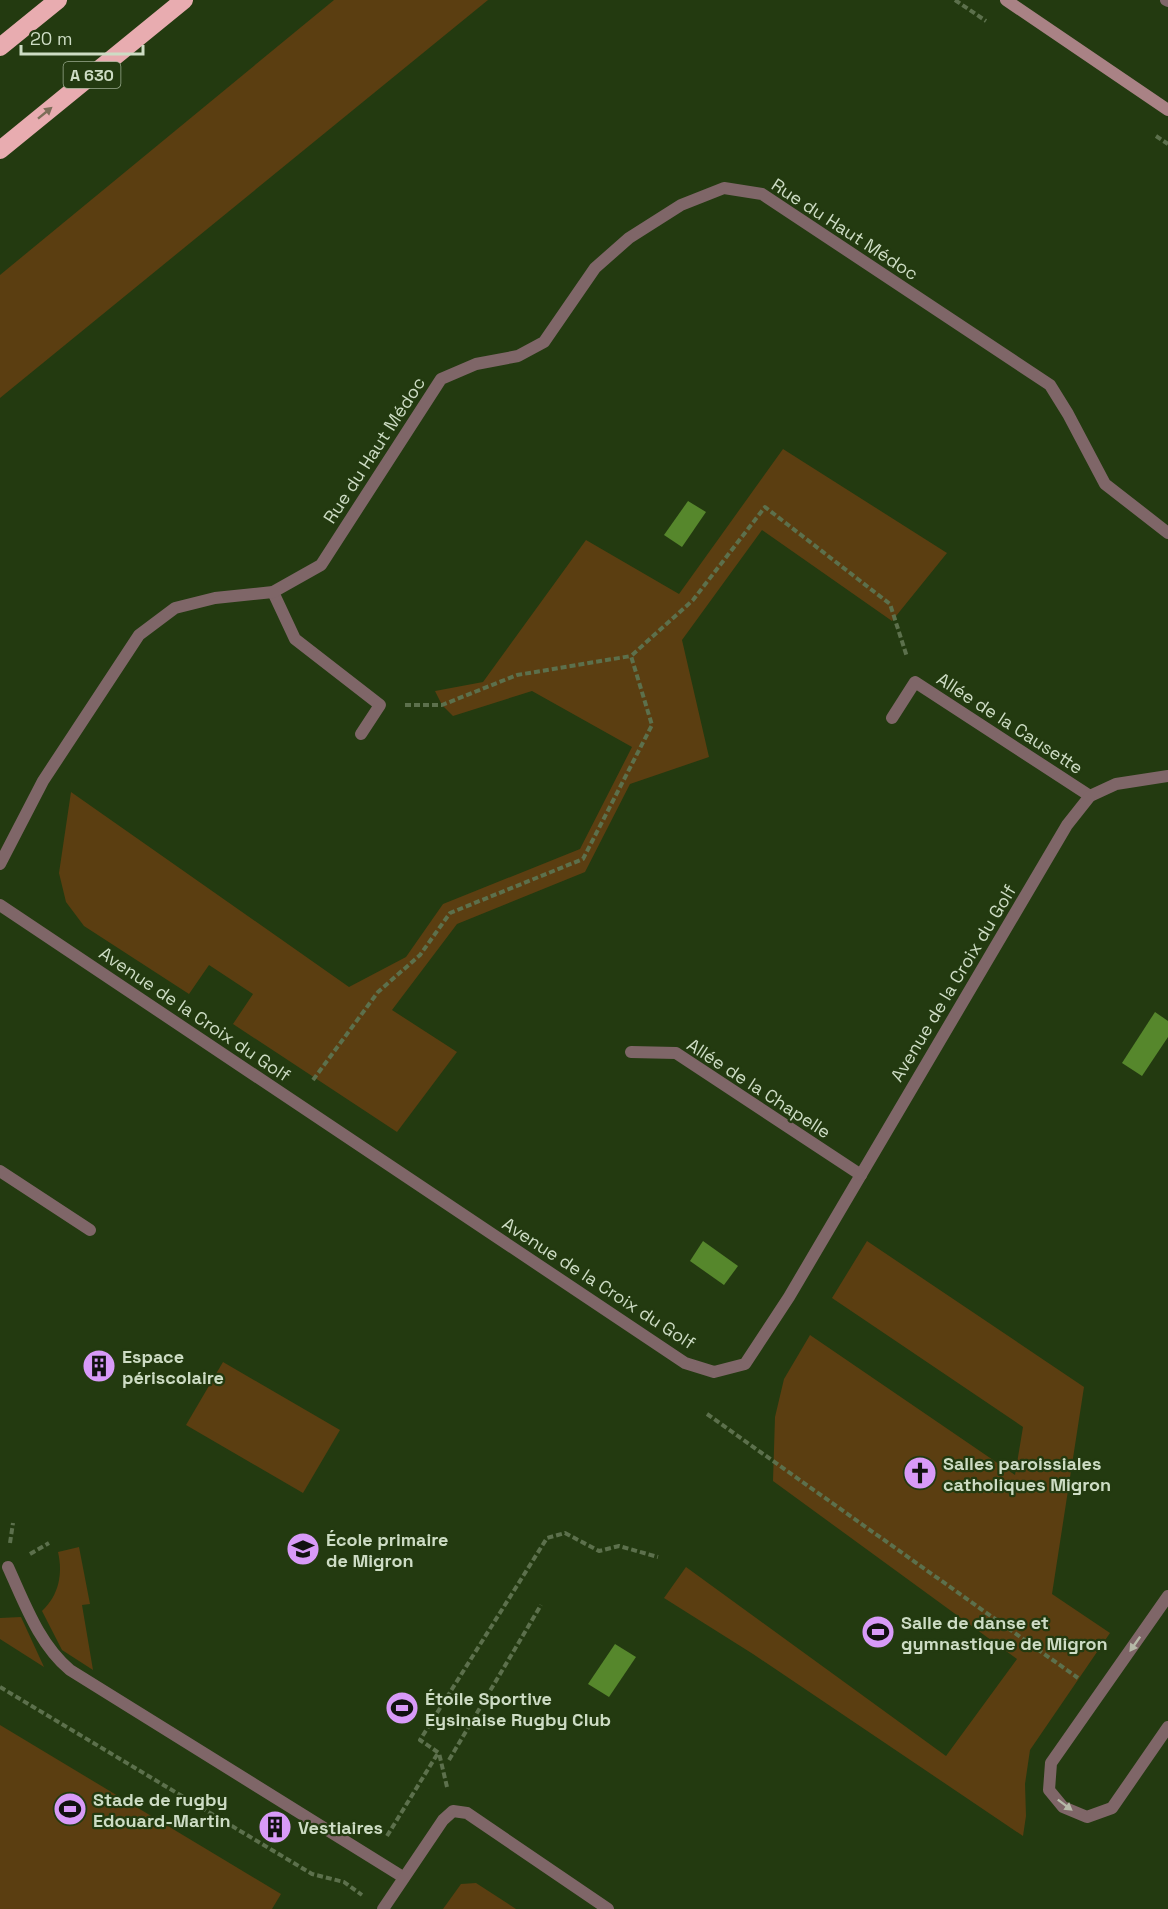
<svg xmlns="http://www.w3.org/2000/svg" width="1168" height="1909" font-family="'Space Grotesk',sans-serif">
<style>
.green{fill:#5b3e11}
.water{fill:#56872c}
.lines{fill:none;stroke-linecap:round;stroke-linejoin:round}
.path{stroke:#5c704c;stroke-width:4;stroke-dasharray:6 3;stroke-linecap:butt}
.lane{stroke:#7f6668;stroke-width:12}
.street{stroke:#7f6668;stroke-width:12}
.secondary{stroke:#a98285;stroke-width:12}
.highway{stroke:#e8acb0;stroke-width:18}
.oneway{fill:#7c6d58}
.oneway2{fill:#b6b9a8}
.labels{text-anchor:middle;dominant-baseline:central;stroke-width:4.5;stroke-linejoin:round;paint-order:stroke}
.shield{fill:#233a10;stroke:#9aab8e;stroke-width:1.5}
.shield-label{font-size:16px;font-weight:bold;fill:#cddcc4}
.street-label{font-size:18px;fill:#cddcc4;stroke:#233a10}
.poi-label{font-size:18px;font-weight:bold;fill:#cddcc4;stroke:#233a10;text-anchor:start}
</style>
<rect width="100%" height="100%" fill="#233a10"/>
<!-- green -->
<g class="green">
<path d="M 334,0 L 488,0 L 0,398 L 0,275 Z"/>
<path d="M 783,449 L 947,553 L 892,621 L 762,530 L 682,640 L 709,757 L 630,784 L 585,872 L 457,924 L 392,1010 L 457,1052 L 397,1132 L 233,1024 L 253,994 L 209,965 L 189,994 L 84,926 L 66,902 L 59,873 L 71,792 L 349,987 L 406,957 L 443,904 L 580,849 L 632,747 L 532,691 L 453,716 L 442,705 L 435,691 L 483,682 L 586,540 L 679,594 Z"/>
<path d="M 867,1241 L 1084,1387 L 1052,1594 L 1110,1633 L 1030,1750 L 1025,1784 L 1026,1816 L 1023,1836 L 753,1654 L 664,1598 L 686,1567 L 946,1756 L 1017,1659 L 773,1481 L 775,1417 L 784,1379 L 810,1335 L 1015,1475 L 1023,1427 L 832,1298 Z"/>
<path d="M 223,1362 L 340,1430 L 303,1493 L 186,1425 Z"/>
<path d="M 79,1547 L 90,1604 L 82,1605 L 93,1670 L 62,1650 L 42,1611 C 59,1595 63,1574 58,1552 Z"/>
<path d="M 21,1617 L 44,1667 L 0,1639 L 0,1618 Z"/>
<path d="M 0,1725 L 281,1894 L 272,1909 L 0,1909 Z"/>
<path d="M 476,1883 L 516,1909 L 443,1909 L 461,1884 Z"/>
</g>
<!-- water -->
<g class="water">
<path d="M 688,501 L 706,512 L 682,547 L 664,535 Z"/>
<path d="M 1155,1012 L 1168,1021 L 1168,1037 L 1142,1076 L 1122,1063 Z"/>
<path d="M 703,1241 L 738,1266 L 724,1285 L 690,1261 Z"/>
<path d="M 615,1644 L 636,1657 L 609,1697 L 588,1684 Z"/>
</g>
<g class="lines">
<!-- path -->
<g class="path">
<path d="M 955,0 L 986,21"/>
<path d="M 1156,136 L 1168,144"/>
<path d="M 405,705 L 442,705 L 517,675 L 631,656"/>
<path d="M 313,1080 L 378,992 L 420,955 L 450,913 L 583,859 L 652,725 L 631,656 L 693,600 L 765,507 L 890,604 L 907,657"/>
<path d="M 707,1414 L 1078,1678"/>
<path d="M 10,1543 L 13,1523"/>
<path d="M 30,1554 L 49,1543"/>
<path d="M 0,1687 L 312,1874 L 344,1882 L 362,1895"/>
<path d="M 449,1760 L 541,1605"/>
<path d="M 447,1787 L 439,1753 L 420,1740 L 547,1538 L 565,1533 L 599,1551 L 619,1546 L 658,1557"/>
<path d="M 387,1836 L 438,1753"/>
</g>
<!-- lane -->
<path class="lane" d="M 0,1171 L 90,1230"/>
<!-- street -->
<g class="street">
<path d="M 1166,0 L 1168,1"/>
<path d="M 273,592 L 295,639 L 380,705 L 361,734"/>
<path d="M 892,718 L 915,682 L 1090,796"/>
<path d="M 0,864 L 43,781 L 139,635 L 175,608 L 215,598 L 273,592 L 321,565 L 441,379 L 476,364 L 518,356 L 544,342 L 595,268 L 629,238 L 681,205 L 724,188 L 762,194 L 1050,385 L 1068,414 L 1105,484 L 1168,533"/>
<path d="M 0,905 L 685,1363 L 714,1372 L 745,1364 L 789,1297 L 1067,825 L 1090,796 L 1116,784 L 1168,776"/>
<path d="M 631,1052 L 676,1053 L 861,1175"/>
<path d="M 8,1567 C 25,1604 39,1644 70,1670 L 403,1877"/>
<path d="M 1168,1596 L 1051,1763 L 1049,1790 L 1063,1807 L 1087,1817 L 1112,1808 L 1168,1727"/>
<path d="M 383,1909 L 443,1820 L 453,1811 L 467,1813 L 608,1909"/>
</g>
<!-- secondary -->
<path class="secondary" d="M 1006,0 L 1168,110"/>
<!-- highway -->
<g class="highway">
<path d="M 0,47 L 58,0"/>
<path d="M 0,150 L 184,0"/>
</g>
</g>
<!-- one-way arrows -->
<defs><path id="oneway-solid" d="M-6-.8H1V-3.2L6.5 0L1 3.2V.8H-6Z" transform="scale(1.5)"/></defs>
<use class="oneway" href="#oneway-solid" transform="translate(45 113) rotate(-39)"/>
<g class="oneway2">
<use href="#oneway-solid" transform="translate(1135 1644) rotate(125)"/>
<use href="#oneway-solid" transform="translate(1065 1805) rotate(37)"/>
</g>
<!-- icons -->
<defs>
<symbol id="building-disc" viewBox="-11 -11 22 22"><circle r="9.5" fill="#d89af8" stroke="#233a10"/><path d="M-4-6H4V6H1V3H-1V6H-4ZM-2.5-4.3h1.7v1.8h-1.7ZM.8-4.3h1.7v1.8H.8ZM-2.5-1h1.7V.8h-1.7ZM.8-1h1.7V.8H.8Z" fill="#111"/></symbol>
<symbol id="church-disc" viewBox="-11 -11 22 22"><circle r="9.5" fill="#d89af8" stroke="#233a10"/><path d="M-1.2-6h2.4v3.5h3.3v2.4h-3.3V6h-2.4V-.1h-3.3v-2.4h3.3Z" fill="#111"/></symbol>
<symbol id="school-disc" viewBox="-11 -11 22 22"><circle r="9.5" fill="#d89af8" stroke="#233a10"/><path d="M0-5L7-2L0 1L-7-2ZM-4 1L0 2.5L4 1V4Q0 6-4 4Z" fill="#111"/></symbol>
<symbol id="stadium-disc" viewBox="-11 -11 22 22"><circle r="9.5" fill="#d89af8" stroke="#233a10"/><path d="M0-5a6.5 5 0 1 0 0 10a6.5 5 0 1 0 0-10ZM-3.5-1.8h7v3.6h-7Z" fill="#111"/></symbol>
</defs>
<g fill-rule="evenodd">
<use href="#building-disc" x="80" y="1347" width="38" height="38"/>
<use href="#church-disc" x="901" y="1454" width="38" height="38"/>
<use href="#school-disc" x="284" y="1530" width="38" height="38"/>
<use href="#stadium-disc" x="859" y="1613" width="38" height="38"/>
<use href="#stadium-disc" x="383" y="1689" width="38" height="38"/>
<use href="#stadium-disc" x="51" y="1790" width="38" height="38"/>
<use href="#building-disc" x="256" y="1808" width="38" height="38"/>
</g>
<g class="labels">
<!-- shield labels -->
<rect class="shield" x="63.5" y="62" width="57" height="26" rx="4.5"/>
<g class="shield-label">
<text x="92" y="75">A 630</text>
</g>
<!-- street labels -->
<g class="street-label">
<text transform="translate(845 229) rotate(33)">Rue du Haut Médoc</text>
<text transform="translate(374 450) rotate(-57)">Rue du Haut Médoc</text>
<text transform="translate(1010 723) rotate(33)">Allée de la Causette</text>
<text transform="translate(953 983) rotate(-59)">Avenue de la Croix du Golf</text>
<text transform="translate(195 1014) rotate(34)">Avenue de la Croix du Golf</text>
<text transform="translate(759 1088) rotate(33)">Allée de la Chapelle</text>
<text transform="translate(599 1283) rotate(33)">Avenue de la Croix du Golf</text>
</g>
<!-- poi labels -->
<g class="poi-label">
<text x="122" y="1356">Espace<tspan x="122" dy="21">périscolaire</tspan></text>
<text x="943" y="1463">Salles paroissiales<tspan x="943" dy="21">catholiques Migron</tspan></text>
<text x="326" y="1539">École primaire<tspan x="326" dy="21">de Migron</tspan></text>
<text x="901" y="1622">Salle de danse et<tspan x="901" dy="21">gymnastique de Migron</tspan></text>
<text x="425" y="1698">Étoile Sportive<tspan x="425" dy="21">Eysinaise Rugby Club</tspan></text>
<text x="93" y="1799">Stade de rugby<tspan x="93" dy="21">Edouard-Martin</tspan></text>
<text x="298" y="1827">Vestiaires</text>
</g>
</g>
<!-- scale -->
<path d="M21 45v9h122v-9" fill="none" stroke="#cddcc4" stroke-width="3"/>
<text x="30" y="45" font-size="18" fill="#cddcc4" stroke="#233a10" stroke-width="4.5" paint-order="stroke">20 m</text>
</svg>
